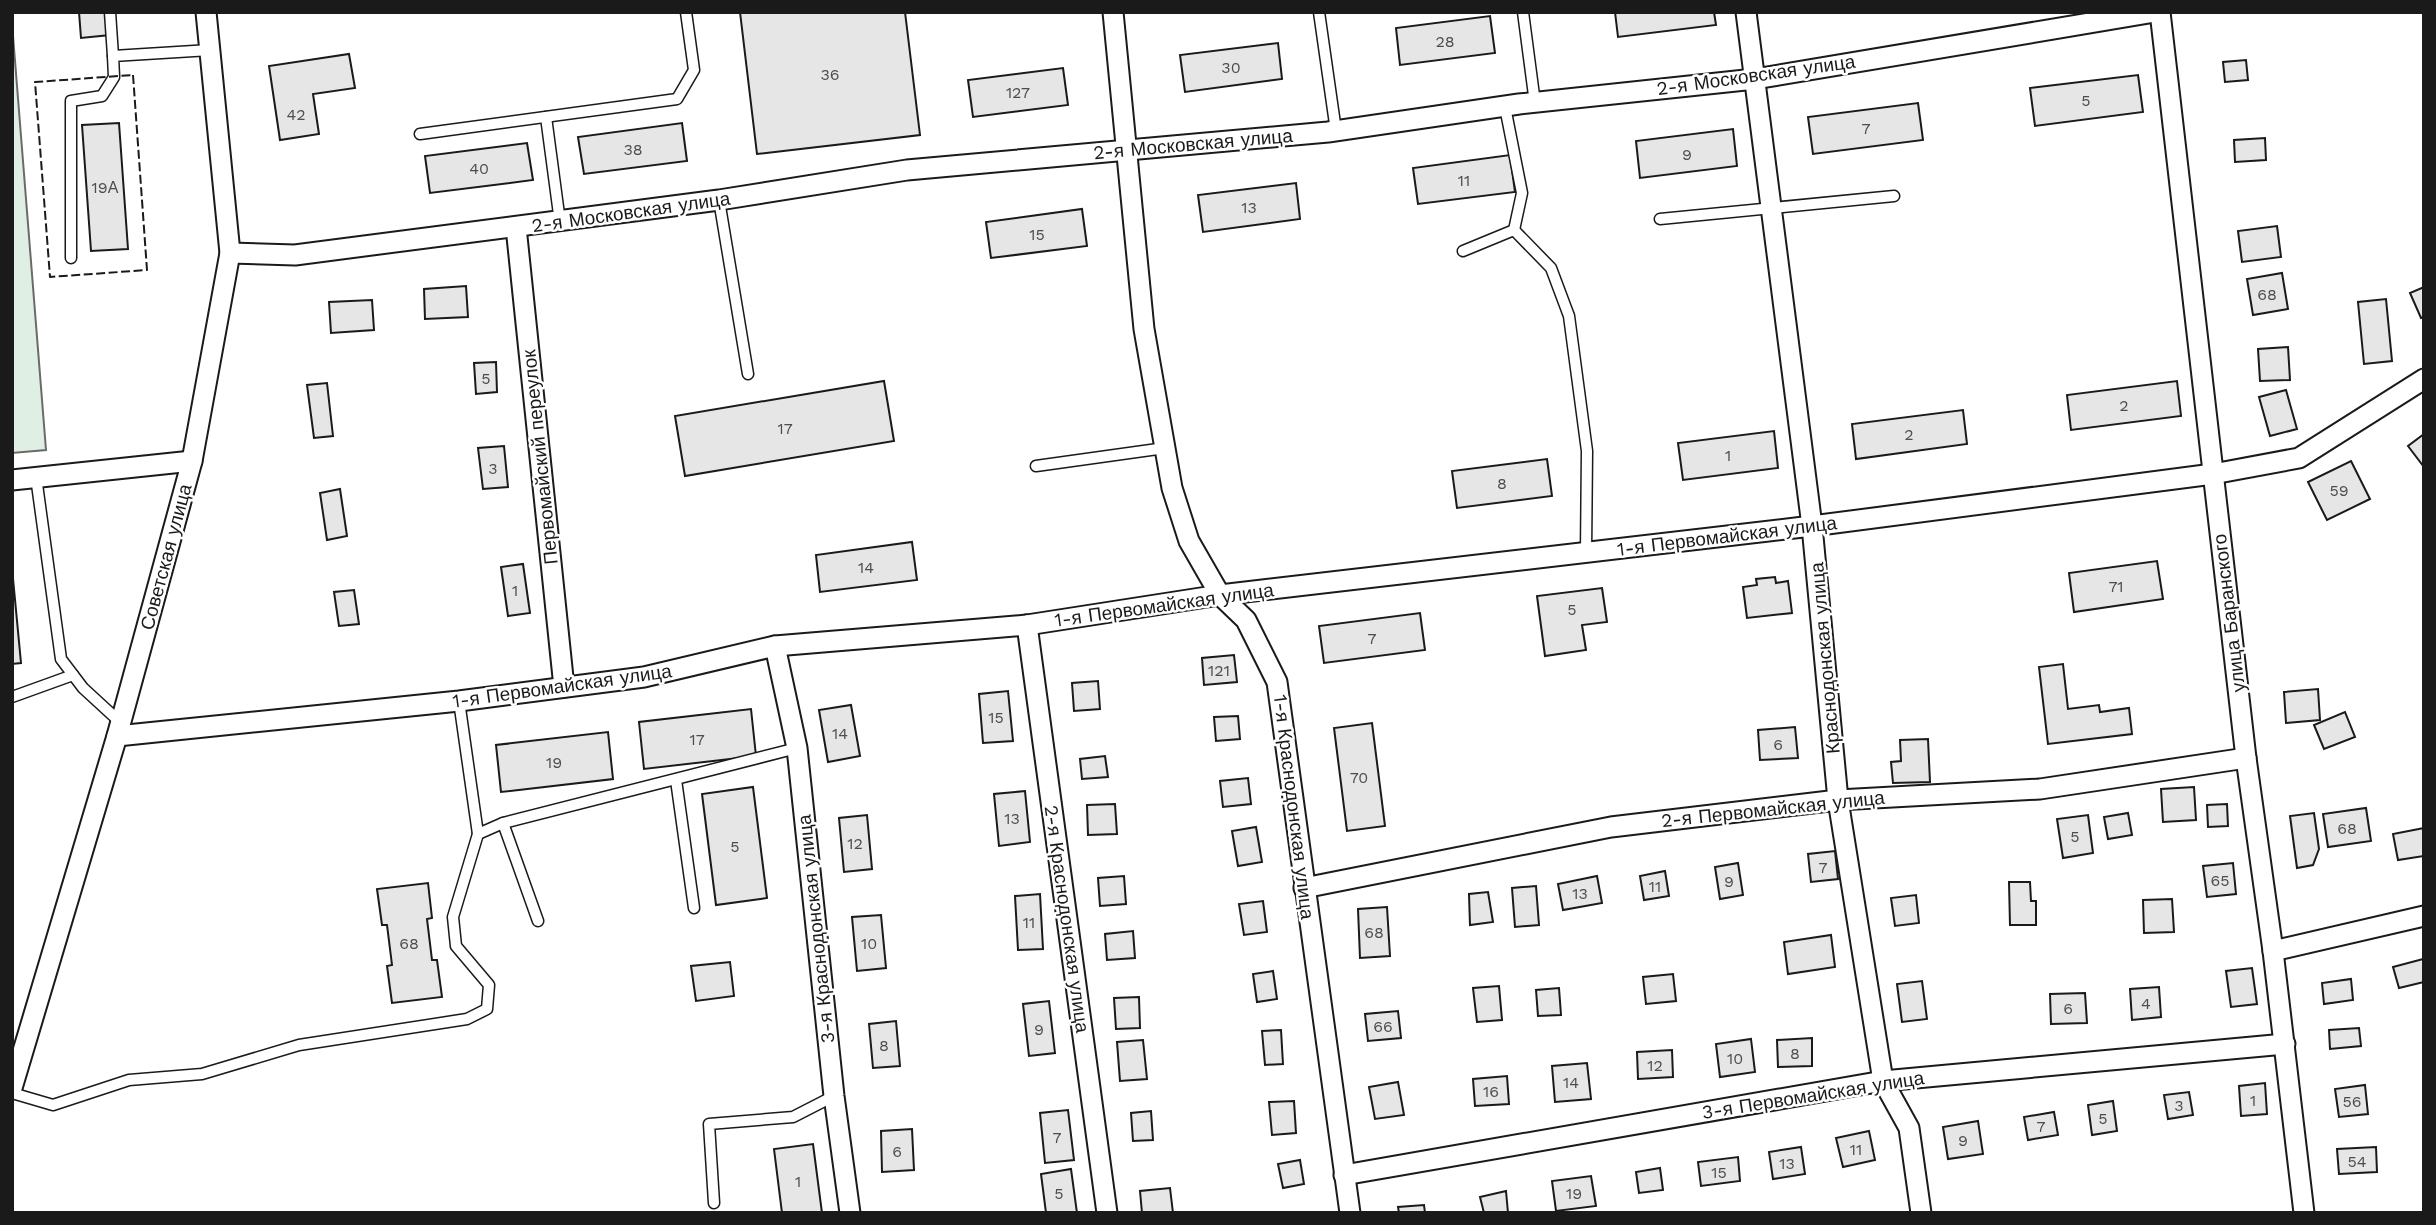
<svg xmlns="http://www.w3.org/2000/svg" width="2436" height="1225" font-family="'Work Sans',sans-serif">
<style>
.green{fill:#e0efe3;stroke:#6a6a6a;stroke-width:2}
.building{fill:#e6e6e6;stroke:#1a1a1a;stroke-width:2}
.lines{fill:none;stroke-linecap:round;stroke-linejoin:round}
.lane-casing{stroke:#1a1a1a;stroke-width:13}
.street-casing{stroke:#1a1a1a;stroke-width:23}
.lane{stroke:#fff;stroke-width:10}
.street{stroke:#fff;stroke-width:19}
.fence{stroke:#1a1a1a;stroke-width:2;stroke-dasharray:9 3.5;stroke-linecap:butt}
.labels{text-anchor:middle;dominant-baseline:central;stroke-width:5;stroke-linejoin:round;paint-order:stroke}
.number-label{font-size:16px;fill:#4d4d4d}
.street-label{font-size:19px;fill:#1a1a1a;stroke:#fff}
</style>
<rect width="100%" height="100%" fill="#fff"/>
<!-- green -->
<path class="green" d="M 12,23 L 46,450 L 12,453 Z"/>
<!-- building -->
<g class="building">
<path d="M 79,12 L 108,12 L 110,35 L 81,38 Z"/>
<path d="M 740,12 L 905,12 L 920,135 L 757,154 Z"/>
<path d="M 1615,12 L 1714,12 L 1716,25 L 1618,37 Z"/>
<path d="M 1490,16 L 1495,53 L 1400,65 L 1396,28 Z"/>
<path d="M 1278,43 L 1282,79 L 1185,92 L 1180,55 Z"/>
<path d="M 349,54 L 355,88 L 313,94 L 319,134 L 280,140 L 269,66 Z"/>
<path d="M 2246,60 L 2248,80 L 2225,82 L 2223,62 Z"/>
<path d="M 1063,68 L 1068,105 L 973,117 L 968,80 Z"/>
<path d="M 2138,75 L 2143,112 L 2035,126 L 2030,88 Z"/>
<path d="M 1918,103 L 1923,140 L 1813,154 L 1808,117 Z"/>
<path d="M 119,123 L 128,249 L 91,251 L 82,125 Z"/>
<path d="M 682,123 L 687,161 L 584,174 L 578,137 Z"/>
<path d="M 1733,129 L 1737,166 L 1640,178 L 1636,141 Z"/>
<path d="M 2265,138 L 2266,160 L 2235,162 L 2234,140 Z"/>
<path d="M 527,143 L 533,180 L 430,193 L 425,156 Z"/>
<path d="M 1510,155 L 1515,192 L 1418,204 L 1413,168 Z"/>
<path d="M 1296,183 L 1300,219 L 1203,232 L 1198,195 Z"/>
<path d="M 1082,209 L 1087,246 L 991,258 L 986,222 Z"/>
<path d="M 2277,226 L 2281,257 L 2242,262 L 2238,231 Z"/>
<path d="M 2282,273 L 2288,309 L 2253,315 L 2247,279 Z"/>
<path d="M 466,286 L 468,317 L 425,319 L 424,289 Z"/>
<path d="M 2424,287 L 2424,317 L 2421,318 L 2410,293 Z"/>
<path d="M 2386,299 L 2392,361 L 2364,364 L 2358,302 Z"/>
<path d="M 372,300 L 374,330 L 331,333 L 329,302 Z"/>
<path d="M 2288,347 L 2290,380 L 2260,381 L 2258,349 Z"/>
<path d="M 496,362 L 497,392 L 476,394 L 474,363 Z"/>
<path d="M 884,381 L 894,441 L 685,476 L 675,416 Z"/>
<path d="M 2177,381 L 2181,416 L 2071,430 L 2067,395 Z"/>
<path d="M 327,383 L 333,436 L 314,438 L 307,385 Z"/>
<path d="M 2286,390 L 2297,429 L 2270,436 L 2259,397 Z"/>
<path d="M 1963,410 L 1967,444 L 1856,459 L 1852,424 Z"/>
<path d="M 1774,431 L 1778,468 L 1683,480 L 1678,443 Z"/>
<path d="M 2424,434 L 2424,467 L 2408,446 Z"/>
<path d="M 504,446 L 508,487 L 483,489 L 478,448 Z"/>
<path d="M 1547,459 L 1552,496 L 1457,508 L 1452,471 Z"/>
<path d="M 2351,461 L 2370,499 L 2327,520 L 2308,482 Z"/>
<path d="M 340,489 L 347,536 L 327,540 L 320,493 Z"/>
<path d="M 912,542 L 917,580 L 820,592 L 816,555 Z"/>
<path d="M 2157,561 L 2163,599 L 2074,612 L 2069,573 Z"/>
<path d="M 523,564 L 530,613 L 508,616 L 501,567 Z"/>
<path d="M 12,568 L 21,663 L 12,664 Z"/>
<path d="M 1775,577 L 1776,583 L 1788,581 L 1792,613 L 1747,618 L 1743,587 L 1757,585 L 1756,579 Z"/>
<path d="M 1602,588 L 1607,622 L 1582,625 L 1586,650 L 1545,656 L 1537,596 Z"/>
<path d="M 354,590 L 359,624 L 339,626 L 334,592 Z"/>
<path d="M 1420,613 L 1425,650 L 1324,663 L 1319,626 Z"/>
<path d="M 1234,655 L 1237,682 L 1204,685 L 1202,658 Z"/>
<path d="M 2063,664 L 2068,709 L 2099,705 L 2100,712 L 2129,708 L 2132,734 L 2048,744 L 2039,667 Z"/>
<path d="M 1098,681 L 1100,709 L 1074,711 L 1072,683 Z"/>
<path d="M 2318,689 L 2320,720 L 2286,723 L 2284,692 Z"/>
<path d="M 1008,691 L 1013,741 L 983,743 L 979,694 Z"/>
<path d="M 851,705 L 860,756 L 828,762 L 819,710 Z"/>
<path d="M 751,709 L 756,756 L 644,769 L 639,722 Z"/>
<path d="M 2345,712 L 2355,737 L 2324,749 L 2314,725 Z"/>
<path d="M 1238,716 L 1240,739 L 1216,741 L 1214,717 Z"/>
<path d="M 1372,723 L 1385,826 L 1347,831 L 1334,728 Z"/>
<path d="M 1795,727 L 1798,758 L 1760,760 L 1758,730 Z"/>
<path d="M 608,732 L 613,779 L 501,792 L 496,745 Z"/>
<path d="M 1928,739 L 1930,782 L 1893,783 L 1891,762 L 1901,761 L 1900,740 Z"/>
<path d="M 1105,756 L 1108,777 L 1082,779 L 1080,759 Z"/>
<path d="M 1248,778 L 1251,804 L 1223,807 L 1220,781 Z"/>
<path d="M 753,787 L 767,898 L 716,905 L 702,794 Z"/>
<path d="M 2194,787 L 2196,820 L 2163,822 L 2161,789 Z"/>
<path d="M 1025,791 L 1030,842 L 999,846 L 994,794 Z"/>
<path d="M 1115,804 L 1117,834 L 1088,835 L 1087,805 Z"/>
<path d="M 2227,804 L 2228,826 L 2208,827 L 2207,805 Z"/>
<path d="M 2366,808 L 2371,841 L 2328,847 L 2323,814 Z"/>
<path d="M 2128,813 L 2132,835 L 2108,839 L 2104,817 Z"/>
<path d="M 2314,813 L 2319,849 L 2313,865 L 2297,868 L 2290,816 Z"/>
<path d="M 867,815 L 872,869 L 844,872 L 839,818 Z"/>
<path d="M 2088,815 L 2093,853 L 2063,858 L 2057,819 Z"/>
<path d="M 1256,827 L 1262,862 L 1238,866 L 1232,831 Z"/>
<path d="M 2424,828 L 2424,856 L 2398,860 L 2393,834 Z"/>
<path d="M 1835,851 L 1838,879 L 1811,882 L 1808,854 Z"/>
<path d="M 1738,863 L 1743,895 L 1720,899 L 1715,867 Z"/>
<path d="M 2233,863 L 2236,894 L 2207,897 L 2203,866 Z"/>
<path d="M 1665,871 L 1669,896 L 1644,900 L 1640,876 Z"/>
<path d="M 1124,876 L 1126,904 L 1100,906 L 1098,878 Z"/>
<path d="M 1597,876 L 1602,903 L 1563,910 L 1558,884 Z"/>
<path d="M 2009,882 L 2030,882 L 2031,901 L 2036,901 L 2036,925 L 2010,925 Z"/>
<path d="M 428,883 L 432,918 L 427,919 L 432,960 L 437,960 L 442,997 L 392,1003 L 387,966 L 392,965 L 387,925 L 382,925 L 377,889 Z"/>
<path d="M 1536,886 L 1539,925 L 1515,927 L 1512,888 Z"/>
<path d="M 1488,892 L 1493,922 L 1470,925 L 1469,894 Z"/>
<path d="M 1040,894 L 1043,949 L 1018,950 L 1015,896 Z"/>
<path d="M 1916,895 L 1919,923 L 1895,926 L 1891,898 Z"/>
<path d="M 2172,899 L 2174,932 L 2144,933 L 2143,900 Z"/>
<path d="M 1263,901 L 1267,932 L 1244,935 L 1239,904 Z"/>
<path d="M 1387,907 L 1390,956 L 1360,958 L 1358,909 Z"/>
<path d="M 881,915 L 886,968 L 857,971 L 852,917 Z"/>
<path d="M 1133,931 L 1135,958 L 1107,960 L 1105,934 Z"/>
<path d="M 1831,935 L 1835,967 L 1788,974 L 1784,942 Z"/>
<path d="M 2423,959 L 2424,982 L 2399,988 L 2393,967 Z"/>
<path d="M 730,962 L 734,996 L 696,1001 L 691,966 Z"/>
<path d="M 2252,968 L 2257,1004 L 2231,1007 L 2226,971 Z"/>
<path d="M 1273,971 L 1277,999 L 1257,1002 L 1253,974 Z"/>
<path d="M 1673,974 L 1676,1001 L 1646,1004 L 1643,977 Z"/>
<path d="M 2351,979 L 2353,1000 L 2324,1004 L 2322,983 Z"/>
<path d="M 1922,981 L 1927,1019 L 1902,1022 L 1897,984 Z"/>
<path d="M 1499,986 L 1502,1020 L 1477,1022 L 1473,988 Z"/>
<path d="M 2159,987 L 2161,1017 L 2132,1020 L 2130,989 Z"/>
<path d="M 1559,988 L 1561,1015 L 1538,1016 L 1536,990 Z"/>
<path d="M 2085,993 L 2087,1023 L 2051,1024 L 2050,994 Z"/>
<path d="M 1139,997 L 1140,1028 L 1116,1029 L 1114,998 Z"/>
<path d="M 1049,1001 L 1055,1053 L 1029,1056 L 1023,1004 Z"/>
<path d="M 1398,1011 L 1401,1038 L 1368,1041 L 1365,1014 Z"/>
<path d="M 896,1021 L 900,1066 L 873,1068 L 869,1024 Z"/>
<path d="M 2359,1028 L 2361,1046 L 2330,1049 L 2329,1030 Z"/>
<path d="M 1281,1030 L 1283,1064 L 1265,1065 L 1262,1031 Z"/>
<path d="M 1812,1038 L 1812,1066 L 1778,1067 L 1777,1040 Z"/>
<path d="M 1751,1039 L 1755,1072 L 1720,1077 L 1716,1044 Z"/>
<path d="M 1143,1040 L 1147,1079 L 1120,1081 L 1117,1042 Z"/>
<path d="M 1672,1050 L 1673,1077 L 1638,1079 L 1637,1052 Z"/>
<path d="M 1587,1063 L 1591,1099 L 1555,1102 L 1552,1066 Z"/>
<path d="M 1507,1076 L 1509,1104 L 1475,1106 L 1473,1079 Z"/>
<path d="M 1398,1082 L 1404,1115 L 1375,1119 L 1369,1087 Z"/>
<path d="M 2265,1083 L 2267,1114 L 2241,1116 L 2239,1086 Z"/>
<path d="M 2365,1085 L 2368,1114 L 2339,1117 L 2335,1089 Z"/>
<path d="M 2189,1092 L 2193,1115 L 2168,1119 L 2164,1095 Z"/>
<path d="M 1294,1101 L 1296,1133 L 1272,1135 L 1269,1102 Z"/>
<path d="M 2113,1101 L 2117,1131 L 2092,1135 L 2088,1105 Z"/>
<path d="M 1068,1110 L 1074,1160 L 1045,1163 L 1040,1113 Z"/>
<path d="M 1151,1111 L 1153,1140 L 1133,1141 L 1131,1113 Z"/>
<path d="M 2054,1112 L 2058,1135 L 2028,1140 L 2024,1117 Z"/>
<path d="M 1978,1121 L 1983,1154 L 1948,1159 L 1943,1127 Z"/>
<path d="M 912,1129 L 914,1170 L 882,1172 L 881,1131 Z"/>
<path d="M 1869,1131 L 1875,1160 L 1843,1167 L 1836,1138 Z"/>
<path d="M 813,1144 L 822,1213 L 782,1213 L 774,1149 Z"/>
<path d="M 1801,1147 L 1805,1174 L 1773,1179 L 1769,1152 Z"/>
<path d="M 2376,1147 L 2377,1172 L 2339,1174 L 2337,1149 Z"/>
<path d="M 1738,1157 L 1740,1181 L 1701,1186 L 1698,1162 Z"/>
<path d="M 1300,1160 L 1304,1184 L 1283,1188 L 1278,1164 Z"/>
<path d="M 1660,1168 L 1663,1190 L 1639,1193 L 1636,1172 Z"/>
<path d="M 1071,1169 L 1077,1213 L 1046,1213 L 1041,1174 Z"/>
<path d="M 1591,1176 L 1596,1206 L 1556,1211 L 1552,1181 Z"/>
<path d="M 1170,1188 L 1173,1213 L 1142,1213 L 1140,1191 Z"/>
<path d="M 1506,1191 L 1508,1213 L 1484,1213 L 1480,1197 Z"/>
<path d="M 1424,1205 L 1425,1213 L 1399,1213 L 1398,1207 Z"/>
</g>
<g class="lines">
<defs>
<g id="lane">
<path d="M 110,12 L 113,56"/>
<path d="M 1319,12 L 1336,131"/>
<path d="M 1523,12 L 1535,103"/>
<path d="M 1505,107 L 1522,193 L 1514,230"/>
<path d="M 546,117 L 560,222"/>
<path d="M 420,134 L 677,99 L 694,70 L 686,12"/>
<path d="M 719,200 L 748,374"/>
<path d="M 1660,219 L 1894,196"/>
<path d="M 1463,251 L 1514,230 L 1551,268 L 1569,316 L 1587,451 L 1586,553"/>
<path d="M 71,258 L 71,101 L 102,96 L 114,77 L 113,56 L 210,50"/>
<path d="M 1036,466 L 1165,448"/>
<path d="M 36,477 L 61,659 L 83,688 L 120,722"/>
<path d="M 12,697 L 73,675"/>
<path d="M 459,701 L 478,834 L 503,823 L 538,921"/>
<path d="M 676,780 L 694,908"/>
<path d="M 503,823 L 797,748"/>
<path d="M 12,1093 L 53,1105 L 129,1080 L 202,1074 L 299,1045 L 467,1019 L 487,1009 L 489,985 L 456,946 L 453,917 L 478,834"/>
<path d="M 714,1203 L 709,1124 L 793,1117 L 834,1096"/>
</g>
<g id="street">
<path d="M 1113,12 L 1144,329 L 1172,488 L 1189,541 L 1220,595 L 1246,620 L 1277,682 L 1350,1213"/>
<path d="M 1746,12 L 1812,526 L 1838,800 L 1883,1081 L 1909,1128 L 1921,1213"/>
<path d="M 2160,12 L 2246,758 L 2273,951 L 2304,1213"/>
<path d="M 516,227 L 564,687"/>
<path d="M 230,253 L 295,255 L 719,200 L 907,170 L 1328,132 L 1519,104 L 1755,79 L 2155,12"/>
<path d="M 12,480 L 192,461"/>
<path d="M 1027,625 L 1107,1213"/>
<path d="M 775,646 L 797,748 L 834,1096 L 850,1213"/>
<path d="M 117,736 L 459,701 L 644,677 L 775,646 L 1027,625 L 1220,595 L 1812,526 L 2213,474 L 2299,458 L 2424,379"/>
<path d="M 1304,888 L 1611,827 L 1838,800 L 2040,789 L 2246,758"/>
<path d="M 2273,951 L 2424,916"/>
<path d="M 12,1088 L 117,736 L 192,461 L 230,253 L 206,12"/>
<path d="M 1344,1175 L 1883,1081 L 2285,1044"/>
</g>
</defs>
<!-- lane casing -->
<use href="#lane" class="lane-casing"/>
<!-- street casing -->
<use href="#street" class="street-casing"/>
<!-- lane -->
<use href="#lane" class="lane"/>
<!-- street -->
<use href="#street" class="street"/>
<!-- fence -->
<path class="fence" d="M 133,75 L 147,270 L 50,277 L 35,82 Z"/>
</g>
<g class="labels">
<!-- number labels -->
<g class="number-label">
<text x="1445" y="41">28</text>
<text x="1231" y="67">30</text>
<text x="830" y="74">36</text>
<text x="1018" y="92">127</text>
<text x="2086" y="100">5</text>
<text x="296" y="114">42</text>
<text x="1866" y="128">7</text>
<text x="633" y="149">38</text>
<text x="1687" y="154">9</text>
<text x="479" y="168">40</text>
<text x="1464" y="180">11</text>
<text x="105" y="187">19А</text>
<text x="1249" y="207">13</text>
<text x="1037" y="234">15</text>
<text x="2267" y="294">68</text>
<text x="486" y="378">5</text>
<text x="2124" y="405">2</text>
<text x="785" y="428">17</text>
<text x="1909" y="434">2</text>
<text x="1728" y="455">1</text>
<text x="493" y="468">3</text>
<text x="1502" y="483">8</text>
<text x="2339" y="490">59</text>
<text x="866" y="567">14</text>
<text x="2116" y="586">71</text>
<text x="515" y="590">1</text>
<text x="1572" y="609">5</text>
<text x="1372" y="638">7</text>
<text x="1219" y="670">121</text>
<text x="996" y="717">15</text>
<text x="840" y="733">14</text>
<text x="697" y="739">17</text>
<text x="1778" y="744">6</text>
<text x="554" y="762">19</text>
<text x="1359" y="777">70</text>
<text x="1012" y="818">13</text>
<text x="2347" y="828">68</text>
<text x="2075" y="836">5</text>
<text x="855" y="843">12</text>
<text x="735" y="846">5</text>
<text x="1823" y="867">7</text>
<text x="2220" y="880">65</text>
<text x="1729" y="881">9</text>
<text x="1655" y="886">11</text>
<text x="1580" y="893">13</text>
<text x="1029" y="922">11</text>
<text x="1374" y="932">68</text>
<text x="409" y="943">68</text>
<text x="869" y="943">10</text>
<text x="2146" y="1003">4</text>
<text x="2068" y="1008">6</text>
<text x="1383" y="1026">66</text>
<text x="1039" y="1029">9</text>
<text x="884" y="1045">8</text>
<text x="1795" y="1053">8</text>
<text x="1735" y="1058">10</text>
<text x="1655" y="1065">12</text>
<text x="1571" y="1082">14</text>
<text x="1491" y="1091">16</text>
<text x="2253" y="1100">1</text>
<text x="2352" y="1101">56</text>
<text x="2179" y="1105">3</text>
<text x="2103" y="1118">5</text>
<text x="2041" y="1126">7</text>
<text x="1057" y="1137">7</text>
<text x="1963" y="1140">9</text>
<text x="1856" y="1149">11</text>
<text x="897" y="1151">6</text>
<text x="2357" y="1161">54</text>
<text x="1787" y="1163">13</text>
<text x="1719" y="1172">15</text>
<text x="798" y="1181">1</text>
<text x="1059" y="1193">5</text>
<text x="1574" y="1193">19</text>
</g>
<!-- street labels -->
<g class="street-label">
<text transform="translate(1756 75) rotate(-8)">2-я Московская улица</text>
<text transform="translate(1193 144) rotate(-5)">2-я Московская улица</text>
<text transform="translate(631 212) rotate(-8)">2-я Московская улица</text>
<text transform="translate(540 457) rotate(-96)">Первомайский переулок</text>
<text transform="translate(1727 536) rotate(-7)">1-я Первомайская улица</text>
<text transform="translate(166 557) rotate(-75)">Советская улица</text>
<text transform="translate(1164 605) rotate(-8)">1-я Первомайская улица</text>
<text transform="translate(2229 613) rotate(-97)">улица Баранского</text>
<text transform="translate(1825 658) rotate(-95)">Краснодонская улица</text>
<text transform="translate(562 686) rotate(-8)">1-я Первомайская улица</text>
<text transform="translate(1294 807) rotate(83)">1-я Краснодонская улица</text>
<text transform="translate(1773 809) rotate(-6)">2-я Первомайская улица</text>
<text transform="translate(1067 919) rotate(82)">2-я Краснодонская улица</text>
<text transform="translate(816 929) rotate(-96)">3-я Краснодонская улица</text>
<text transform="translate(1813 1095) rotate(-9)">3-я Первомайская улица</text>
</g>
</g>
<!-- border -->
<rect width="2436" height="1225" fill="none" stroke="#1a1a1a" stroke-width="28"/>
</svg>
